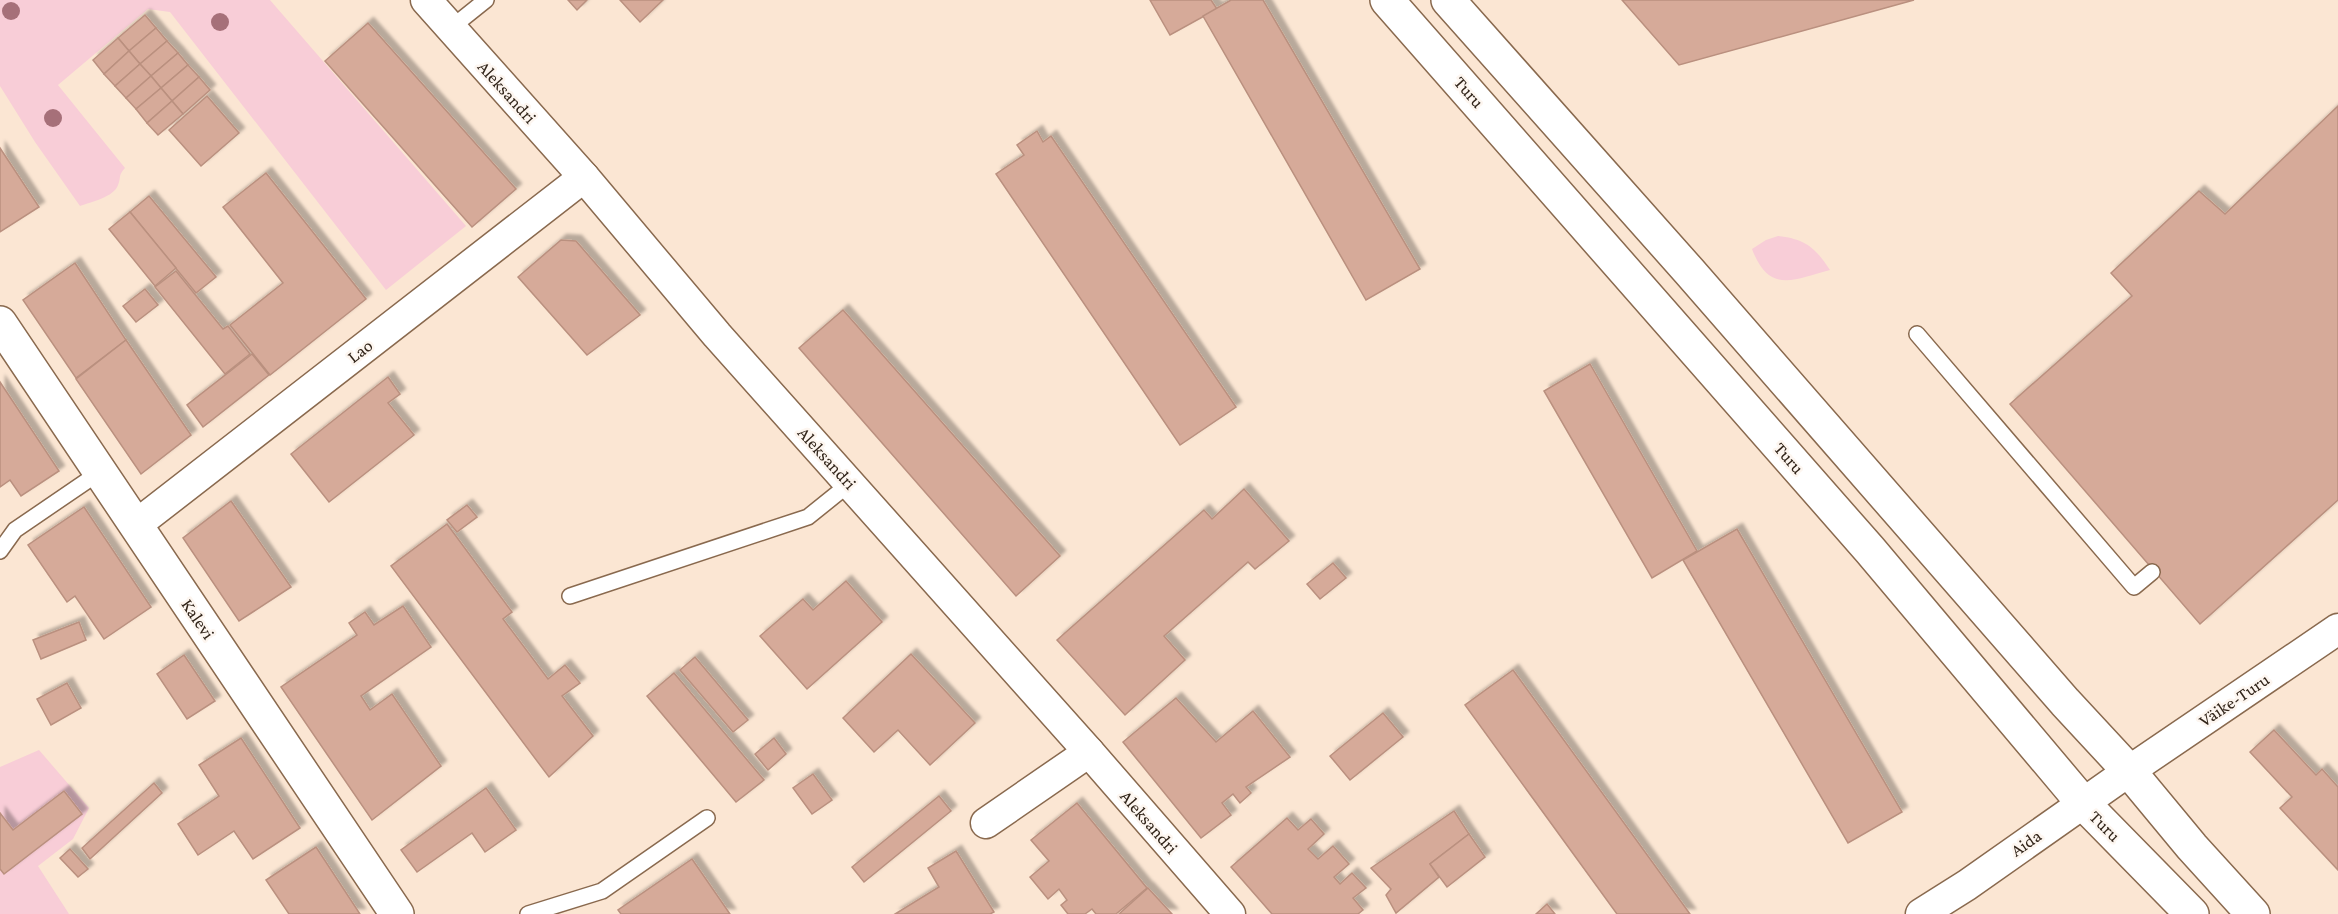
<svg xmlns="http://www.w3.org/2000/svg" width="2338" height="914" font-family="'Crimson Pro',serif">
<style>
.green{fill:#f8cdd7}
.building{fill:#d6aa99;stroke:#ba907f;stroke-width:1.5;filter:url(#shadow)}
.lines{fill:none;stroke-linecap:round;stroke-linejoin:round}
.service-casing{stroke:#89694e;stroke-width:18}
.minor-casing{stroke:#89694e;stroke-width:33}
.tertiary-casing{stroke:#89694e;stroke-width:36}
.secondary-casing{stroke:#89694e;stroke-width:36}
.service{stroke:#fff;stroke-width:15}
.minor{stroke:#fff;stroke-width:30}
.tertiary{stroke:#fff;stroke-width:33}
.secondary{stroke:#fff;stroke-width:33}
.tree{fill:#a67079}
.labels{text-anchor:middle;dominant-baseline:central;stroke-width:5;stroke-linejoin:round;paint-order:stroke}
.street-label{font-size:18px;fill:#312419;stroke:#fdf6f0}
</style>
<defs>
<filter id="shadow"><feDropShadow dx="5.5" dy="-5.5" stdDeviation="1.5" flood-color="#0004"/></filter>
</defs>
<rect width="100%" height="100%" fill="#fbe6d3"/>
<!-- green -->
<g class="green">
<path d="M 0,0 L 270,0 L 466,226 L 386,290 L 170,12 L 148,9 L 58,85 L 125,168 C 118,175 121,178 118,185 C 114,197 91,202 80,206 L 35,142 L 0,86 Z"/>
<path d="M 1778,236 C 1805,239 1815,247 1830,270 C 1793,280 1769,294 1752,249 L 1766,240 Z"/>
<path d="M 39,750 L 89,808 L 73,839 L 38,866 L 69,914 L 0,914 L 0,767 Z"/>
</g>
<!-- building -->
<g class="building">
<path d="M 568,0 L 587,0 L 577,10 Z"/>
<path d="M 620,0 L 663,0 L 640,22 Z"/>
<path d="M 1150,0 L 1211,0 L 1217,9 L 1170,35 Z"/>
<path d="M 1231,0 L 1263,0 L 1420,269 L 1366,300 L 1203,16 Z"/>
<path d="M 1622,0 L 1914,0 L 1679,65 Z"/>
<path d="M 145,15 L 156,28 L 129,51 L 118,38 Z"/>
<path d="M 368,23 L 516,189 L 472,227 L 325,61 Z"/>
<path d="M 156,28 L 167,41 L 140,64 L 129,51 Z"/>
<path d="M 118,38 L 129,51 L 104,74 L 93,60 Z"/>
<path d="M 167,41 L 178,53 L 151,76 L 140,64 Z"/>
<path d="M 129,51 L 140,64 L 115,86 L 104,74 Z"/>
<path d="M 178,53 L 188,65 L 161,88 L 151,76 Z"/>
<path d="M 140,64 L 151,76 L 126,98 L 115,86 Z"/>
<path d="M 188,65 L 199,77 L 172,101 L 161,88 Z"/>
<path d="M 151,76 L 161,88 L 136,109 L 126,98 Z"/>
<path d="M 199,77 L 210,90 L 183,114 L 172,101 Z"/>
<path d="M 161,88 L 172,101 L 147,123 L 136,109 Z"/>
<path d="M 207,96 L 239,133 L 201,166 L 169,130 Z"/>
<path d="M 172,101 L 183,114 L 158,135 L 147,123 Z"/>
<path d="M 2338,106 L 2338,500 L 2200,624 L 2010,404 L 2132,296 L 2111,273 L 2199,191 L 2225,214 Z"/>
<path d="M 1037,131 L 1043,142 L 1051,136 L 1236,407 L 1180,445 L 996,174 L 1024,155 L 1017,145 Z"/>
<path d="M 0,148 L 39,207 L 0,232 Z"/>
<path d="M 266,173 L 366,299 L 270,375 L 230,325 L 283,283 L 223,207 Z"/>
<path d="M 149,196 L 216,277 L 196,293 L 130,212 Z"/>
<path d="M 130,212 L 176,268 L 155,286 L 109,229 Z"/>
<path d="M 561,240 L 576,241 L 640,315 L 587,355 L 518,277 Z"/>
<path d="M 75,263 L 126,340 L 76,378 L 23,300 Z"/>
<path d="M 176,271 L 223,329 L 228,326 L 250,354 L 225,374 L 155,287 Z"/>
<path d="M 145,289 L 158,305 L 136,322 L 123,306 Z"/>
<path d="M 843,310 L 1060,556 L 1016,596 L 799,348 Z"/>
<path d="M 126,340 L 191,435 L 141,474 L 76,379 Z"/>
<path d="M 252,354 L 269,375 L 203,427 L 187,405 Z"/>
<path d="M 1590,364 L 1697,551 L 1652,578 L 1544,391 Z"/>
<path d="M 388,377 L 400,394 L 388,403 L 414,435 L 329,502 L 291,454 Z"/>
<path d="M 0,382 L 59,471 L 21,496 L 10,480 L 0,487 Z"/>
<path d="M 1244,489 L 1289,541 L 1255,569 L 1248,562 L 1164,636 L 1185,660 L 1125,715 L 1057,640 L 1204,510 L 1212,519 Z"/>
<path d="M 231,501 L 291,587 L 239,621 L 183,538 Z"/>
<path d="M 467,505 L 477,517 L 457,532 L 447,520 Z"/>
<path d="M 84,507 L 151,607 L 104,639 L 75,596 L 67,602 L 28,545 Z"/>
<path d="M 447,524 L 512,612 L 503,619 L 548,679 L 565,665 L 580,683 L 562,696 L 593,736 L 549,777 L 391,566 Z"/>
<path d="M 1737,529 L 1902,812 L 1848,843 L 1683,560 Z"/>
<path d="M 1333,563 L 1346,578 L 1320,599 L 1307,584 Z"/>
<path d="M 846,581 L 882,622 L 807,689 L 760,636 L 803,599 L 813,610 Z"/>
<path d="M 403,606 L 431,647 L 361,696 L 370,710 L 392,694 L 441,766 L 372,820 L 281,687 L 357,635 L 349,623 L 365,612 L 374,625 Z"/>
<path d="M 79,622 L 86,640 L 41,659 L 33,640 Z"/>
<path d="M 911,654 L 975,723 L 930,765 L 898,730 L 874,752 L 843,718 Z"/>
<path d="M 184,655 L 215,701 L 187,719 L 157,674 Z"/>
<path d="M 695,657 L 748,720 L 733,732 L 680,670 Z"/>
<path d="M 1513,670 L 1690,914 L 1617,914 L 1465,705 Z"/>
<path d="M 674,673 L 764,780 L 736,802 L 647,696 Z"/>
<path d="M 67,683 L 81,708 L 51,725 L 37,699 Z"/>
<path d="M 1176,698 L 1216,742 L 1253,711 L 1290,757 L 1246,787 L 1251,793 L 1240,803 L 1233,794 L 1222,803 L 1231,815 L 1201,838 L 1123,742 Z"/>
<path d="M 1383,713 L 1403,737 L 1350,780 L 1330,756 Z"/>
<path d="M 2274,730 L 2316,775 L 2322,769 L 2338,787 L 2338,870 L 2280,808 L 2292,797 L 2250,752 Z"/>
<path d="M 241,738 L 300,828 L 253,859 L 234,831 L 198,855 L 178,824 L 219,796 L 199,765 Z"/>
<path d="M 774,738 L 786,754 L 768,770 L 755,754 Z"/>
<path d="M 813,774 L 832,800 L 812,814 L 793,788 Z"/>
<path d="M 154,783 L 162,793 L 90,859 L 82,848 Z"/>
<path d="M 486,788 L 516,830 L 485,852 L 472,833 L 417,872 L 401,850 Z"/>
<path d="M 64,791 L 82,814 L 4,874 L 0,869 L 0,813 L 13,830 Z"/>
<path d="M 939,796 L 951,811 L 864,882 L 852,867 Z"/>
<path d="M 1077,803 L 1147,888 L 1116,914 L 1096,914 L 1092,909 L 1085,914 L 1068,914 L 1061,905 L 1067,900 L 1059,889 L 1048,899 L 1030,877 L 1049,861 L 1031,840 Z"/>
<path d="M 1454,811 L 1469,834 L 1430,864 L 1439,877 L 1396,913 L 1386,895 L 1391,889 L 1371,868 Z"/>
<path d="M 1287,818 L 1298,830 L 1311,819 L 1324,834 L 1308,849 L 1318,859 L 1333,846 L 1349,864 L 1334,877 L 1340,884 L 1352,873 L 1366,888 L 1353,898 L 1363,910 L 1358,914 L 1272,914 L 1231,867 Z"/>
<path d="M 1469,834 L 1485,857 L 1447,887 L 1430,864 Z"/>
<path d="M 316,847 L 360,914 L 289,914 L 266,880 Z"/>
<path d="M 70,849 L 88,869 L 78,877 L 60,858 Z"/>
<path d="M 956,851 L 994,912 L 990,914 L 895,914 L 939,887 L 928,868 Z"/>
<path d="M 692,859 L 730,914 L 621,914 L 618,910 Z"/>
<path d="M 1148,888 L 1172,914 L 1119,914 Z"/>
<path d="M 1547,904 L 1555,914 L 1536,914 Z"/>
</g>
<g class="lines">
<defs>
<g id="service">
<path d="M 451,28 L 486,0"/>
<path d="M 1917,334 L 2134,587 L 2152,572"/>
<path d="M 0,551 L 15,530 L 100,472"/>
<path d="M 570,596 L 808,517 L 849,484"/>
<path d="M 528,914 L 602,891 L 707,818"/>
</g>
<g id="minor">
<path d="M 426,0 L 584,177 L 717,335 L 1089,752 L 1230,914"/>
<path d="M 136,525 L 584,177"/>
<path d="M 986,823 L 1089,752"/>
<path d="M 1921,914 L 1967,885 L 2129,771 L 2338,629"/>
</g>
<path id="tertiary" d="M 0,323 L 397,914"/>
<g id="secondary">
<path d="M 1387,0 L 1870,550 L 2083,803 L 2192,914"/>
<path d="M 1448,0 L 1689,271 L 2065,702 L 2129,771 L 2192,847 L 2253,914"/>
</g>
</defs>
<!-- service casing -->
<use href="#service" class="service-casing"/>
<!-- minor casing -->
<use href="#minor" class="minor-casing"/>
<!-- tertiary casing -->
<use href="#tertiary" class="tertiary-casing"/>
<!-- secondary casing -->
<use href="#secondary" class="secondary-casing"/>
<!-- service -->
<use href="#service" class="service"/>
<!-- minor -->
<use href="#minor" class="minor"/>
<!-- tertiary -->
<use href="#tertiary" class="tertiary"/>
<!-- secondary -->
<use href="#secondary" class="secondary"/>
</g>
<!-- trees -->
<g class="tree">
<circle cx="11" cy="11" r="9"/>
<circle cx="220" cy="22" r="9"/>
<circle cx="53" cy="118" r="9"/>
</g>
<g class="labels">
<!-- street labels -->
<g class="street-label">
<text transform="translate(507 92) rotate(48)">Aleksandri</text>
<text transform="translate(1469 92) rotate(49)">Turu</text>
<text transform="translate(360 351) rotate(-38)">Lao</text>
<text transform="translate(827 458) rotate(48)">Aleksandri</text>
<text transform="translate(1789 458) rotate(49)">Turu</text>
<text transform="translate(198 619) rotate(56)">Kalevi</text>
<text transform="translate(2234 700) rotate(-34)">Väike-Turu</text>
<text transform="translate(1149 822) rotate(49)">Aleksandri</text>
<text transform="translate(2105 826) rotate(45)">Turu</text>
<text transform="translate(2026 843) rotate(-35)">Aida</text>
</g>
</g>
</svg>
